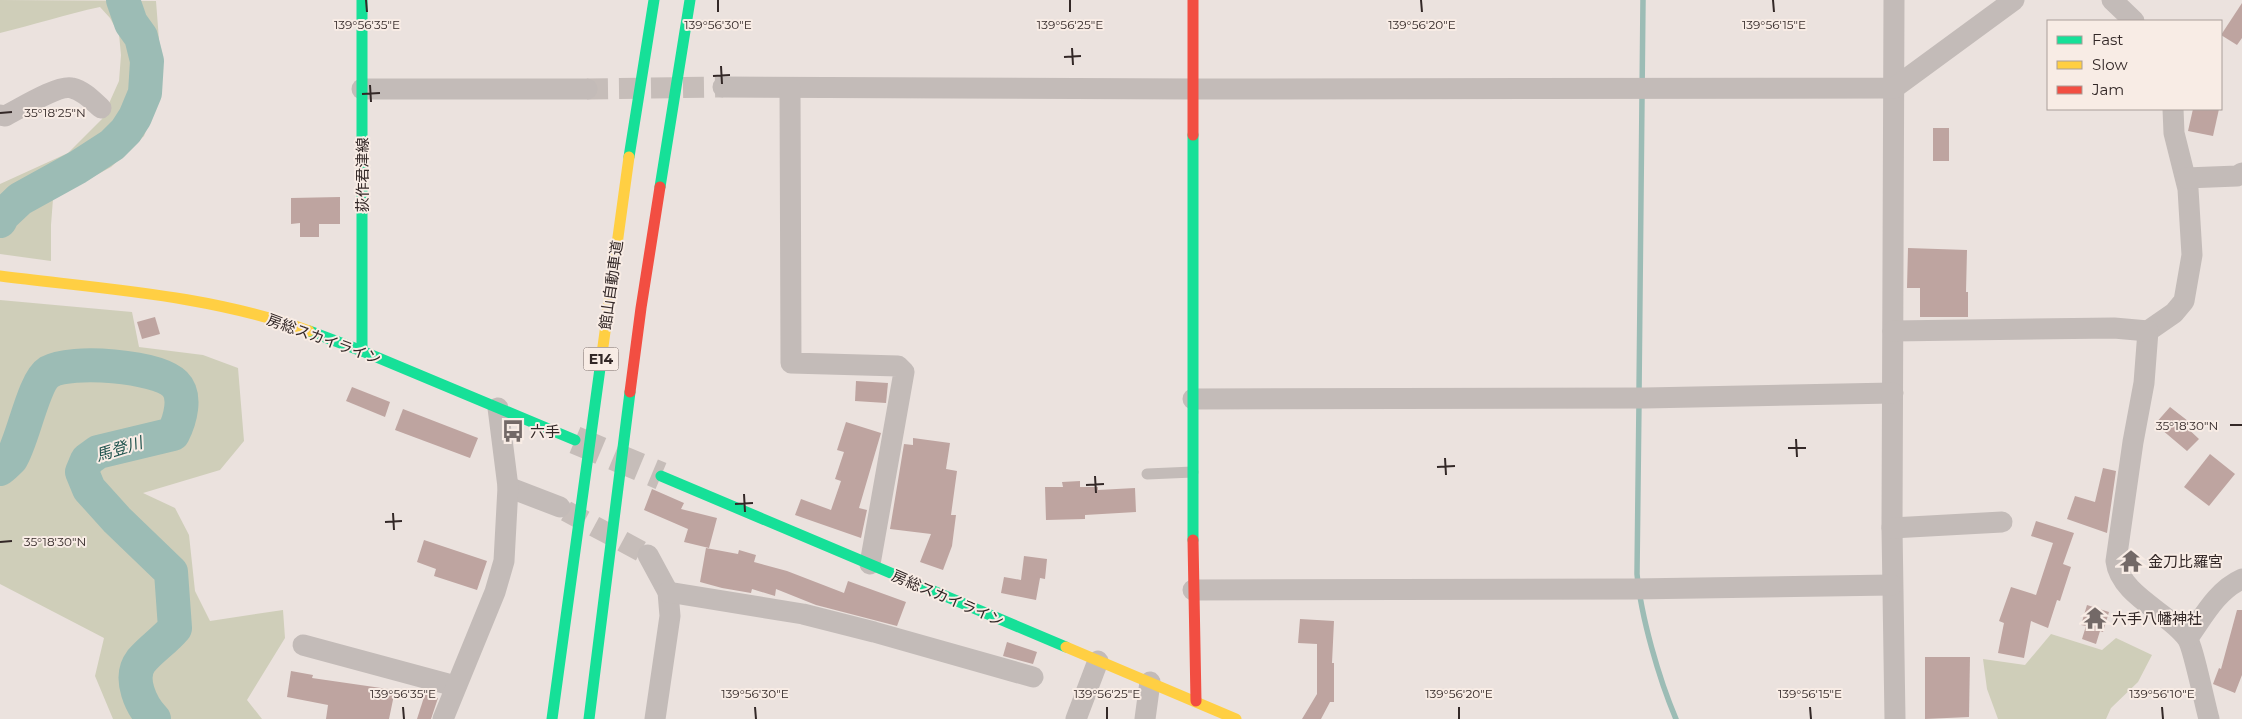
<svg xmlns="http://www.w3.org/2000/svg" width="2242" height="719" font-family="Montserrat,'Noto Sans JP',sans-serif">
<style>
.green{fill:#cfceb9}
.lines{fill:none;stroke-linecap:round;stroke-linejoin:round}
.stream{stroke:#9cbcb5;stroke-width:5.5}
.river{stroke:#9cbcb5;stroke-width:34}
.building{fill:#bea4a0}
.street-tunnel{stroke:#c6bdb9;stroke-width:21;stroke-dasharray:21 11;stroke-linecap:butt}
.secondary-tunnel{stroke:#c6bdb9;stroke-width:28;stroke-dasharray:28 14;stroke-linecap:butt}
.lane{stroke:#c3bbb8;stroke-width:11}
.street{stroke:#c3bbb8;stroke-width:21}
.fast{stroke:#16e098;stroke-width:11}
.slow{stroke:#ffcf43;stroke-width:11}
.jam{stroke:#f24e42;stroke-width:11}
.ticks{fill:none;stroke:#332827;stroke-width:2}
.labels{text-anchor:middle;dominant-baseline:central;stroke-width:4;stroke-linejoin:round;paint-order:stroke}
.shield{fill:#f8ece5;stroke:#6e6360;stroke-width:1}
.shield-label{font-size:14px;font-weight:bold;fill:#332827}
.street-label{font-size:15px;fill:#332827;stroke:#f8ece5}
.poi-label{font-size:15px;fill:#332827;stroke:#f8ece5;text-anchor:start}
.water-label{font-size:16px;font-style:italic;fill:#1e524d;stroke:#f8ece5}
.ticks-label{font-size:12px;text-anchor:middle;fill:#332827;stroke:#f8ece5;stroke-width:4;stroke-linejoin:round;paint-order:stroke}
</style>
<rect width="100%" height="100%" fill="#ebe2de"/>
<!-- green -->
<g class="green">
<path d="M 0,0 L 156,1 L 159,40 L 157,68 L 160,91 L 144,136 L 111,167 L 53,199 L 51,225 L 51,261 L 0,254 L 0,184 L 68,153 L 102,119 L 119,81 L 121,55 L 119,34 L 110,18 L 100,7 C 66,14 34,25 0,33 Z"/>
<path d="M 0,300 L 132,312 L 139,347 L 203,355 L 238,368 L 244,441 L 220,470 L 143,493 L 175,508 L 189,535 L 195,591 L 210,621 L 283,610 L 285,638 L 247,700 L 262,719 L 113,719 L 95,676 L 104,638 L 0,584 Z"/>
<path d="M 2051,634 L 2102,650 L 2116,638 L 2152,655 L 2138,682 L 2111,708 L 2106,719 L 1998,719 L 1987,689 L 1983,659 L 2025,665 Z"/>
</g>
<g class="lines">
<!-- stream -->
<g class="stream">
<path d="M 1639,393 L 1643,0"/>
<path d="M 1639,402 L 1637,574 C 1641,617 1659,679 1676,719"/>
</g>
<!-- river -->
<g class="river">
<path d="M 0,221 L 3,215 L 20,199 L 78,167 L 112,145 L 126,131 L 135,117 L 145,93 L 147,61 L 141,37 L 131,23 L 123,0"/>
<path d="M 0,469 C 4,466 8,462 11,459 C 23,441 33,382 49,372 C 71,359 157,366 175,384 C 187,396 180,420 173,434 L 98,452 L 87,460 L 82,472 L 89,489 L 117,520 L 171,572 L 175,628 C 165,640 151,649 141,661 C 128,678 141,706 154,719"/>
</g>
</g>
<!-- building -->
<g class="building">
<path d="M 2242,3 L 2242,38 L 2237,45 L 2221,35 Z"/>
<path d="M 2193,109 L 2219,109 L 2213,136 L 2188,131 Z"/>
<rect x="1933" y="128" width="16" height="33"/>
<path d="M 340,197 L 340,224 L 319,224 L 319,237 L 300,237 L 300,223 L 291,224 L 291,198 Z"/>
<path d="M 1908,248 L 1967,250 L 1966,292 L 1968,292 L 1968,317 L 1920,317 L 1920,288 L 1907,288 Z"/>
<path d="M 155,317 L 160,334 L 142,339 L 137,322 Z"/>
<path d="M 856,381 L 888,383 L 886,403 L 855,401 Z"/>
<path d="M 352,387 L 390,402 L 385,417 L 346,401 Z"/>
<path d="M 2170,407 L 2188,421 L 2184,425 L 2199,439 L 2187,451 L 2155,424 Z"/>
<path d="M 403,409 L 478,438 L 470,458 L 395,430 Z"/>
<path d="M 846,422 L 881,433 L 859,508 L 867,510 L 861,538 L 795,515 L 801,499 L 831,510 L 841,481 L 835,479 L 844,452 L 837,450 Z"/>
<path d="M 913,438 L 950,443 L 946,469 L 957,471 L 951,515 L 956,515 L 952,546 L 943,570 L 920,562 L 931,534 L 890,529 L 904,444 L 913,445 Z"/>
<path d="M 2210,454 L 2235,474 L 2209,506 L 2184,487 Z"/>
<path d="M 2103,468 L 2116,471 L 2107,533 L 2067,519 L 2075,496 L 2095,502 Z"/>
<path d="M 1080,481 L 1080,487 L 1098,487 L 1098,490 L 1135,488 L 1136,512 L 1085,515 L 1085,519 L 1046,520 L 1045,487 L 1063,487 L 1062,482 Z"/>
<path d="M 652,489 L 684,503 L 681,509 L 717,518 L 709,548 L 684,542 L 688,529 L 644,510 Z"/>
<path d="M 2036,521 L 2074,533 L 2063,564 L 2071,567 L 2060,601 L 2057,600 L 2048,628 L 2031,621 L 2024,658 L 1998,653 L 2004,623 L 1999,621 L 2011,587 L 2036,595 L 2053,543 L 2031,536 Z"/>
<path d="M 424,540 L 487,561 L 477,590 L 434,576 L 436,569 L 417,562 Z"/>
<path d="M 706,548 L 738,554 L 739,550 L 756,555 L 754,562 L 787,571 L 844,593 L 848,581 L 906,602 L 897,626 L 816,605 L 776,589 L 775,596 L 752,589 L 751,593 L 722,588 L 700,582 Z"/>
<path d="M 1024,556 L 1047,559 L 1045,579 L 1040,578 L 1036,600 L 1001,593 L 1004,577 L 1021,580 Z"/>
<path d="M 2087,605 L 2109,612 L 2103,632 L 2100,631 L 2096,644 L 2082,639 L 2086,626 L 2081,625 Z"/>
<path d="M 2237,610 L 2242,610 L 2242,675 L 2235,693 L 2213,684 L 2219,668 L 2221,669 Z"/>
<path d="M 1300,619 L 1334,621 L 1332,663 L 1334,663 L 1334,702 L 1330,702 L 1321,719 L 1302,719 L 1317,694 L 1317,644 L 1298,643 Z"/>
<path d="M 1007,642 L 1037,652 L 1033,664 L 1003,656 Z"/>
<path d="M 1925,657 L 1970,657 L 1969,717 L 1925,719 Z"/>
<path d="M 291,671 L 313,675 L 312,678 L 395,690 L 389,719 L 326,719 L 328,705 L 287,697 Z"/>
<path d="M 425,694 L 438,698 L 431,719 L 417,719 Z"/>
</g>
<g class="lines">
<!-- street-tunnel -->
<g class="street-tunnel">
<path d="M 587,89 L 723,87"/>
<path d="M 566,511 L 648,555"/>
</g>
<!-- secondary-tunnel -->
<path class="secondary-tunnel" d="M 575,440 L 661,476"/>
<!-- lane -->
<path class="lane" d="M 1147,474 L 1193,472"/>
<!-- street -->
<g class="street">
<path d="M 1894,0 L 1892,528 L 1895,719"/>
<path d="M 2112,0 L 2134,21"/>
<path d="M 723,87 L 1193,89 L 1894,88 L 2014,0"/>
<path d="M 790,88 L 791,363 L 898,366 L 904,372 L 870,564"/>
<path d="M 362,89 L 587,89"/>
<path d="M 2173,109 L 2174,133 L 2188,189 L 2192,255 L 2184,301 L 2174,313 L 2148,331 L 2144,383 L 2133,442 L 2116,561 C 2120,595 2168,612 2187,638 C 2193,646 2205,705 2209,719"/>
<path d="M 0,115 L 5,116 C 19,109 59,84 72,88 C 84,91 92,100 101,108"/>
<path d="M 2186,178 L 2237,176 L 2242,173"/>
<path d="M 1893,331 L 2114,328 L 2148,331"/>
<path d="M 1193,399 L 1645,398 L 1893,393"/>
<path d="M 508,487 L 560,507"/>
<path d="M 1892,528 L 2002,522"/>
<path d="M 648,555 L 668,592 L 670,616 L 655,719"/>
<path d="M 1193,590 L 1634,589 L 1892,585"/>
<path d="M 668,592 L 803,614 L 874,632 L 1033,677"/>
<path d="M 2188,638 C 2203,617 2217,590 2242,579"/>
<path d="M 303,645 L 455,686"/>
<path d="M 443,719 L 495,592 L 504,561 L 508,487 L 498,408"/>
<path d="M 1076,719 L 1098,661"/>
<path d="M 1145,719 L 1150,682"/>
</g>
<!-- fast -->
<g class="fast">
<path d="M 362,0 L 362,351"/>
<path d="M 1193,135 L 1193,540"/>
<path d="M 629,157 L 654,0"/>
<path d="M 660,187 L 690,0"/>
<path d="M 309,331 L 362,351 L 575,440"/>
<path d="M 661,476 L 1066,647"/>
<path d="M 552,719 L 601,361"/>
<path d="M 589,719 L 630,392"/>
</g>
<!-- slow -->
<g class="slow">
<path d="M 0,276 C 103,289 211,295 309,331"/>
<path d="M 601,361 L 629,157"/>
<path d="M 1066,647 L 1236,719"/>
</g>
<!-- jam -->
<g class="jam">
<path d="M 1193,0 L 1193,135"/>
<path d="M 630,392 L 641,308 L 660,187"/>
<path d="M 1193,540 L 1196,701"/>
</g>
</g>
<!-- ticks -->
<path class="ticks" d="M 366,0 L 367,12M 718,0 L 718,12M 1070,0 L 1070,12M 1421,0 L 1422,12M 1773,0 L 1774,12M 1072,48 L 1073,65M 1064,57 L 1081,56M 721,66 L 722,84M 713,76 L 730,75M 370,85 L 371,102M 362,94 L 380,93M 0,113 L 12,112M 2230,425 L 2242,425M 1796,439 L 1797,457M 1788,448 L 1806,448M 1445,458 L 1446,475M 1437,467 L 1455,466M 1095,476 L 1096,493M 1086,485 L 1104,484M 744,494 L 745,512M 735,504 L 753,503M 393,513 L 394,530M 385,522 L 402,521M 0,542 L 12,541M 403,707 L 404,719M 755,707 L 756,719M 1107,707 L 1107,719M 1459,707 L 1459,719M 1810,707 L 1811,719M 2162,707 L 2163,719"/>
<!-- icons -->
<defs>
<symbol id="bus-bare" viewBox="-9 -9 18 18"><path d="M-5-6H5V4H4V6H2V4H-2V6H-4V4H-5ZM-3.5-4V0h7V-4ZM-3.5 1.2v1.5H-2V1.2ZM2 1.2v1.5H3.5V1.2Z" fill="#736967" stroke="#f8ece5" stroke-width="2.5" paint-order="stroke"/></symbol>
<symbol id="temple-bare" viewBox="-9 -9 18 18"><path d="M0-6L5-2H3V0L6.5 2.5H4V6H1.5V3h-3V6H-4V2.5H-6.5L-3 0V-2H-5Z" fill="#736967" stroke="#f8ece5" stroke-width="2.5" paint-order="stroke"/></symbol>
</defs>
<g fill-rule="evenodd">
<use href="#bus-bare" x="497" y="415" width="32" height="32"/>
<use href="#temple-bare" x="2115" y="545" width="32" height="32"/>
<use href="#temple-bare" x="2079" y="602" width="32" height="32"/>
</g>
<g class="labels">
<!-- shield labels -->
<rect class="shield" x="583.5" y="347.5" width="35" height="23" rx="4"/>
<g class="shield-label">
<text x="601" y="359">E14</text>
</g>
<!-- street labels -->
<g class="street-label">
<text transform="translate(362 175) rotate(-90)">荻作君津線</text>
<text transform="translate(611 285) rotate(-82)">館山自動車道</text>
<text transform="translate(324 339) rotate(20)">房総スカイライン</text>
<text transform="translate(948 598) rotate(23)">房総スカイライン</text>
</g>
<!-- poi labels -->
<g class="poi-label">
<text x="530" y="431">六手</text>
<text x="2148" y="561">金刀比羅宮</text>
<text x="2112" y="618">六手八幡神社</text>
</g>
<!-- water labels -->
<g class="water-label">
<text transform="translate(119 449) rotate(-17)">馬登川</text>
</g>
</g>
<g class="ticks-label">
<text x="367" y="29">139°56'35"E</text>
<text x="718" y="29">139°56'30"E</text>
<text x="1070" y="29">139°56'25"E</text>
<text x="1422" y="29">139°56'20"E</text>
<text x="1774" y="29">139°56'15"E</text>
<text x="55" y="117">35°18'25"N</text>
<text x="2187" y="430">35°18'30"N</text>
<text x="55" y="546">35°18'30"N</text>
<text x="403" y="698">139°56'35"E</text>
<text x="755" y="698">139°56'30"E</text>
<text x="1107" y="698">139°56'25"E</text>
<text x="1459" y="698">139°56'20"E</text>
<text x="1810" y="698">139°56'15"E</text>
<text x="2162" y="698">139°56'10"E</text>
</g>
<!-- legend -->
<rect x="2047" y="20" width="175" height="90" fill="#f8ece5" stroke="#a99e99"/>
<rect x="2057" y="36" width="25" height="8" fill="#16e098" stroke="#a99e99"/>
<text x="2092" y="45" font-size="15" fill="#332827">Fast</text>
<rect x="2057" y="61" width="25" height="8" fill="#ffcf43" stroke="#a99e99"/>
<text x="2092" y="70" font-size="15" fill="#332827">Slow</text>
<rect x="2057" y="86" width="25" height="8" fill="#f24e42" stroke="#a99e99"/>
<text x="2092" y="95" font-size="15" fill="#332827">Jam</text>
</svg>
